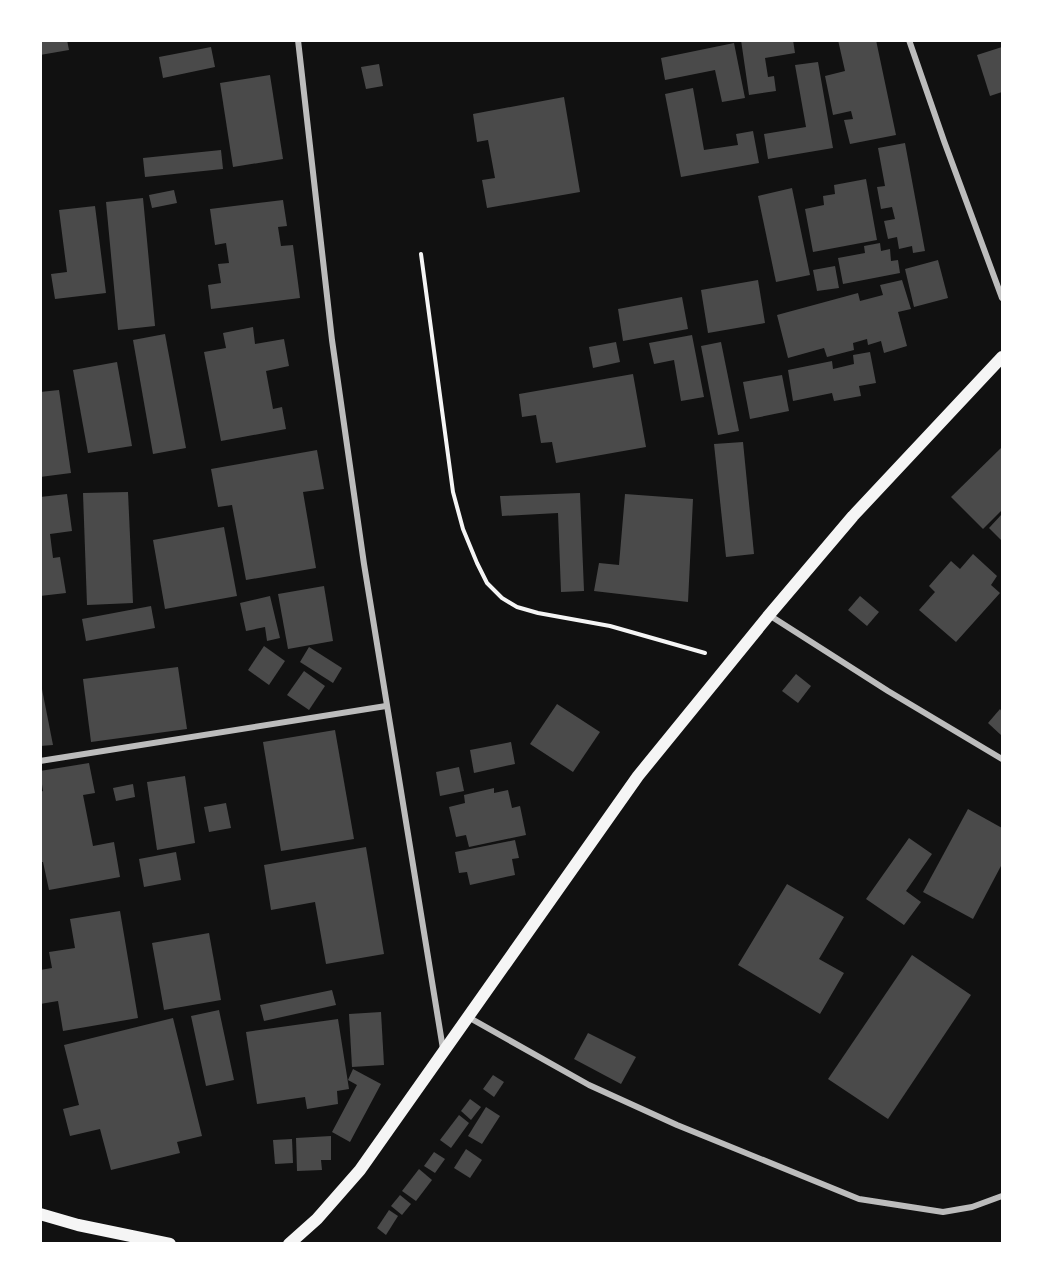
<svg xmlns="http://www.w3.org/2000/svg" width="1043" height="1284" font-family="Jost,sans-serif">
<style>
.building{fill:#4a4a4a}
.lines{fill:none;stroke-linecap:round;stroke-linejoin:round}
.path{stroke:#f5f5f5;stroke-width:4}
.minor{stroke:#bcbcbc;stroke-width:6}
.secondary{stroke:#f5f5f5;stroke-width:12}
</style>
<rect width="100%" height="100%" fill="#111"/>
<!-- building -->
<g class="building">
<path d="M 40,40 L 67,40 L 69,50 L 40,55 Z"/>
<path d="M 741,40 L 793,40 L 795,53 L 765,58 L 768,77 L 774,76 L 776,91 L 749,95 Z"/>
<path d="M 838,40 L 876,40 L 896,135 L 850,144 L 844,120 L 853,119 L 851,111 L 833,115 L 825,76 L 845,71 Z"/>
<path d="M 734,43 L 745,98 L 722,102 L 715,70 L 665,80 L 661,58 Z"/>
<path d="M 211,47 L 215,67 L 163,78 L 159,57 Z"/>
<path d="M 1002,47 L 1002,92 L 990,96 L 977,55 Z"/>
<path d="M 818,62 L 833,148 L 768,159 L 764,134 L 806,127 L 795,65 Z"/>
<path d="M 379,64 L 383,86 L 366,89 L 361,67 Z"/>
<path d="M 270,75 L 283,159 L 233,167 L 220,83 Z"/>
<path d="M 693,88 L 704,150 L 738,145 L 736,134 L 753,131 L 759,163 L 681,177 L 665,94 Z"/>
<path d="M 564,97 L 580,192 L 487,208 L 482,180 L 495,178 L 488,140 L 477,142 L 473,114 Z"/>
<path d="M 905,143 L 925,251 L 913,253 L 912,246 L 899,249 L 897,237 L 888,239 L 884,221 L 895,219 L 892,207 L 881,209 L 877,187 L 885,186 L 878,148 Z"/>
<path d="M 221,150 L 223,169 L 145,177 L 143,158 Z"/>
<path d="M 866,179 L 877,240 L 813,252 L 805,209 L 824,205 L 823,196 L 835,194 L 834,185 Z"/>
<path d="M 792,188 L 810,275 L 776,282 L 758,196 Z"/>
<path d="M 174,190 L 177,203 L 152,208 L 149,195 Z"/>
<path d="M 143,198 L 155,326 L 118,330 L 106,202 Z"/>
<path d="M 283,200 L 287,226 L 278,227 L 281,246 L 293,245 L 300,298 L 211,309 L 208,285 L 221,283 L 218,264 L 229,263 L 226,243 L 215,245 L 210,209 Z"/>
<path d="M 95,206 L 106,293 L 55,299 L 51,274 L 67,272 L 59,210 Z"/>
<path d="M 880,243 L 881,251 L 890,249 L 891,261 L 898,260 L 900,273 L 843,284 L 838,258 L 865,253 L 864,246 Z"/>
<path d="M 938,260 L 948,298 L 914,307 L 905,269 Z"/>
<path d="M 835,266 L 839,288 L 817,291 L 813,270 Z"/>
<path d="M 758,280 L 765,323 L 708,333 L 701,290 Z"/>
<path d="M 902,280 L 911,309 L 898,312 L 907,346 L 884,353 L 881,341 L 868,345 L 867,339 L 853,343 L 854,350 L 827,357 L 824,348 L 788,358 L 777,315 L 858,293 L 860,301 L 883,295 L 880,285 Z"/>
<path d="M 682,297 L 688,329 L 623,341 L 618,309 Z"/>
<path d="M 253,327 L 255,344 L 284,339 L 289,366 L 266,371 L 273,409 L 282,407 L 286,429 L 221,441 L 204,352 L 226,348 L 223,333 Z"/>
<path d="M 165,334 L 186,448 L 153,454 L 133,340 Z"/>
<path d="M 692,335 L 704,397 L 681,401 L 674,360 L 654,364 L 649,343 Z"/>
<path d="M 616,342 L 620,362 L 593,368 L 589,347 Z"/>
<path d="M 721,342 L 739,431 L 718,435 L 701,346 Z"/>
<path d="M 870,352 L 876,383 L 859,386 L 861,396 L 834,401 L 832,393 L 793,401 L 788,370 L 832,361 L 833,369 L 854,364 L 853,355 Z"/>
<path d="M 117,362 L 132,446 L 88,453 L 73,370 Z"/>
<path d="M 633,374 L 646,447 L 556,463 L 552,442 L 541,443 L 536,415 L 522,417 L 519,394 Z"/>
<path d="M 782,375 L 789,411 L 750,419 L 743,382 Z"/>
<path d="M 59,390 L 71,473 L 40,477 L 40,392 Z"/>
<path d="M 743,442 L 754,554 L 726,557 L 714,444 Z"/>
<path d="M 1002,447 L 1002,510 L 983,529 L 951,497 Z"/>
<path d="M 317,450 L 324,489 L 303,492 L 316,568 L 246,580 L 232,505 L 218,507 L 211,469 Z"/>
<path d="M 128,492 L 133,603 L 87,605 L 83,493 Z"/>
<path d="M 580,493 L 584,591 L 561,592 L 558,513 L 502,516 L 500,496 Z"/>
<path d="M 67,494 L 72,531 L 50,534 L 53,558 L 60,557 L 66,593 L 40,596 L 40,497 Z"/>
<path d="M 625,494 L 693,499 L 688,602 L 594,591 L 599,563 L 619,565 Z"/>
<path d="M 1002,514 L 1002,541 L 989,528 Z"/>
<path d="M 224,527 L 237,596 L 165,609 L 153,540 Z"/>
<path d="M 973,554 L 997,576 L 991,585 L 1000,593 L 956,642 L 919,610 L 935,592 L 929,586 L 951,561 L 960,569 Z"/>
<path d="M 324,586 L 333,641 L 288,649 L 278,594 Z"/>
<path d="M 270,596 L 280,638 L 267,641 L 265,627 L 246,631 L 240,603 Z"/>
<path d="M 860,596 L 879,612 L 867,626 L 848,610 Z"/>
<path d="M 151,606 L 155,628 L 86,641 L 82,619 Z"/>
<path d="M 264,646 L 285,661 L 269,685 L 248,670 Z"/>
<path d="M 309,647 L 342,668 L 333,683 L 300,662 Z"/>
<path d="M 178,667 L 187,729 L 91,742 L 83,679 Z"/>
<path d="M 304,671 L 325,686 L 309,710 L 287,695 Z"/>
<path d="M 796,674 L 811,686 L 798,703 L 782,691 Z"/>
<path d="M 40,679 L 53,745 L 40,746 Z"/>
<path d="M 557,704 L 600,732 L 573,772 L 530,744 Z"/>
<path d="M 1000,709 L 1002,712 L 1002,736 L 988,723 Z"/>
<path d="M 335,730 L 354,839 L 281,851 L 263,742 Z"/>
<path d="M 511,742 L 515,764 L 474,773 L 470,750 Z"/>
<path d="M 89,763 L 95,793 L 83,795 L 93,846 L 114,842 L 120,877 L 49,890 L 43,862 L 40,862 L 40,792 L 43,791 L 40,771 Z"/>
<path d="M 459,767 L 464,791 L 440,796 L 436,772 Z"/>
<path d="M 185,776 L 195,843 L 157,850 L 147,782 Z"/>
<path d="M 133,784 L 135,797 L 116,801 L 113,788 Z"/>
<path d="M 494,788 L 494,793 L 508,790 L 512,808 L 520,806 L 526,835 L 469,847 L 466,835 L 456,837 L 449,807 L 465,803 L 464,795 Z"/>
<path d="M 226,803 L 231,828 L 209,832 L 204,807 Z"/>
<path d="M 968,809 L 1002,828 L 1002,864 L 973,919 L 923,892 Z"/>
<path d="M 909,838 L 932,854 L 906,891 L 921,902 L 904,925 L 866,899 Z"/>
<path d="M 515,840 L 519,858 L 512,859 L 515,875 L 470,885 L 467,872 L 459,873 L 455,852 Z"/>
<path d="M 366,847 L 384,954 L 326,964 L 315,902 L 271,910 L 264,865 Z"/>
<path d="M 176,852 L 181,880 L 144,887 L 139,859 Z"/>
<path d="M 787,884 L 844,917 L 819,959 L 844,973 L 820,1014 L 738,965 Z"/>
<path d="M 120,911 L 138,1018 L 63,1031 L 58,1001 L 40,1004 L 40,970 L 52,968 L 49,952 L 75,948 L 70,919 Z"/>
<path d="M 209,933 L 221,1000 L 164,1010 L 152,943 Z"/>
<path d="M 912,955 L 971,995 L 888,1119 L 828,1079 Z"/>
<path d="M 332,990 L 336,1005 L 264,1021 L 260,1005 Z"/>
<path d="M 219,1010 L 234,1080 L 206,1086 L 191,1016 Z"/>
<path d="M 381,1012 L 384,1065 L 352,1067 L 349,1014 Z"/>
<path d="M 173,1018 L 202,1136 L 177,1142 L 180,1153 L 111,1170 L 100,1129 L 70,1136 L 63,1109 L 79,1105 L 64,1045 Z"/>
<path d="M 338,1019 L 349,1089 L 337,1091 L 338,1104 L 307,1109 L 305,1097 L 257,1104 L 246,1032 Z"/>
<path d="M 588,1033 L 636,1057 L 621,1084 L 574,1059 Z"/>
<path d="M 353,1069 L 381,1084 L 350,1142 L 332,1132 L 357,1085 L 348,1080 Z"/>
<path d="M 493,1075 L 504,1082 L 494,1097 L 483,1089 Z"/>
<path d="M 470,1099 L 481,1107 L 471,1120 L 461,1111 Z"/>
<path d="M 486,1107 L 500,1116 L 482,1144 L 468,1136 Z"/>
<path d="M 459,1115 L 469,1123 L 451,1148 L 440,1140 Z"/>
<path d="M 331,1136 L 331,1160 L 321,1160 L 322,1170 L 297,1171 L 296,1138 Z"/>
<path d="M 292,1139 L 293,1163 L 275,1164 L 273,1140 Z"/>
<path d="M 466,1149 L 482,1160 L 470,1178 L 454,1168 Z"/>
<path d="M 434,1152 L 445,1159 L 435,1173 L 424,1166 Z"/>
<path d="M 419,1169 L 432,1180 L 416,1201 L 402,1191 Z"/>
<path d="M 400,1195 L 411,1204 L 402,1215 L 391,1206 Z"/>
<path d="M 389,1210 L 398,1216 L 386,1235 L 377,1228 Z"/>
</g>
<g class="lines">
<!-- path -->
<path class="path" d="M 421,254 L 453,492 L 463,529 L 477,563 L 487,583 L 502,598 L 517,607 L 538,613 L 610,626 L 705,653"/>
<!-- minor -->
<g class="minor">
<path d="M 298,40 L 332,340 L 364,564 L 443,1049"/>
<path d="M 909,40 L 944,141 L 1002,298"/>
<path d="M 769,615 L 888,691 L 1002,759"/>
<path d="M 40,761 L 386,706"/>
<path d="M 468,1017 L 589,1085 L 677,1125 L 859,1199 L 943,1212 L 972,1207 L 1002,1196"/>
</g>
<!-- secondary -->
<g class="secondary">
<path d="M 40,1214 L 78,1225 L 170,1244"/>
<path d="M 289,1244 L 317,1219 L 360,1170 L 638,776 L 769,615 L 853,516 L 1002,357"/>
</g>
</g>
<!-- border -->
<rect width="1043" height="1284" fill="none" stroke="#ffffff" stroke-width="84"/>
</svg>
